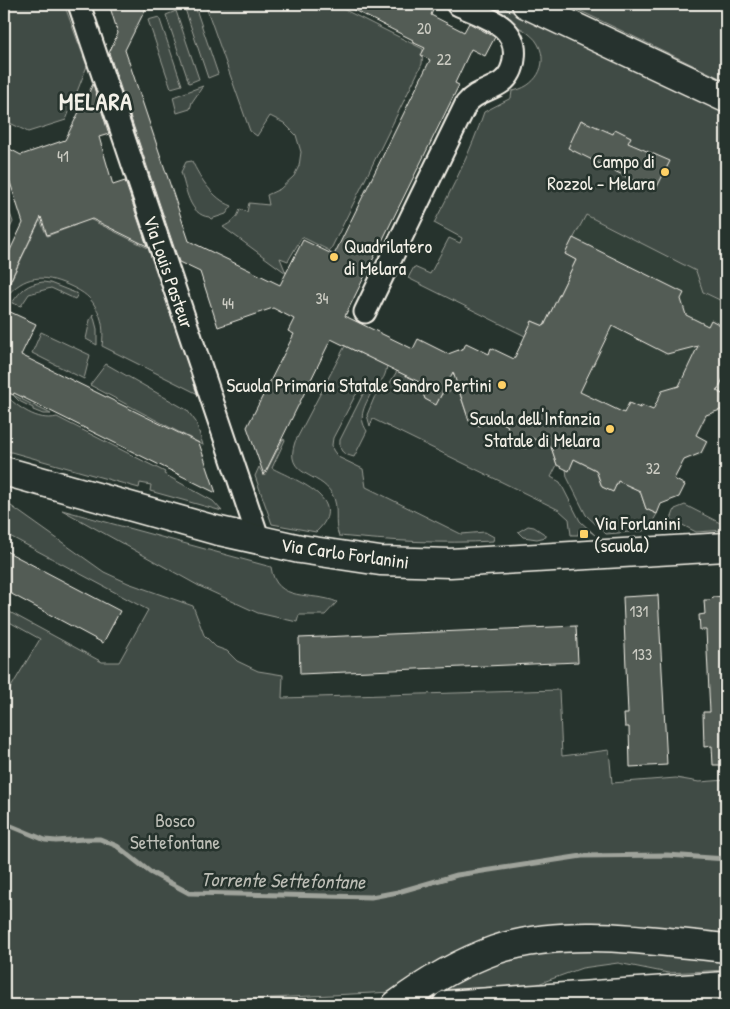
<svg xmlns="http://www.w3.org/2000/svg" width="730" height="1009" font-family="'Patrick Hand',sans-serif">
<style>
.built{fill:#333f39}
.green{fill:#414b45;stroke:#9a9e96}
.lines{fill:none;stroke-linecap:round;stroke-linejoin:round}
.stream{stroke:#9fa39b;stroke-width:5}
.building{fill:#525c55;stroke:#f4f1e8;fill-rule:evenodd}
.minor-casing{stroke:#f4f1e8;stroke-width:25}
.major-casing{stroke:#f4f1e8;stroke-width:31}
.highway-casing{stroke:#f4f1e8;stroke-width:31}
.minor{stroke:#26332d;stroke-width:21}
.major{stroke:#26332d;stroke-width:28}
.highway{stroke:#26332d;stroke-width:28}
.poi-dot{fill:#ffd166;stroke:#26332d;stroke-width:2}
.labels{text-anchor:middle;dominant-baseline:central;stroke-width:5;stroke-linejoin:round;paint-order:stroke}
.number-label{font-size:16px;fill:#ccccc3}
.poi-label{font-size:19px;fill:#f4f1e8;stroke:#26332d;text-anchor:end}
.street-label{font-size:19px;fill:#f4f1e8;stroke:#26332d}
.park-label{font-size:19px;fill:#bebfb7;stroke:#26332d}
.water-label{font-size:20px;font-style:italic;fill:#bcbdb5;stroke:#26332d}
.district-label{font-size:24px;font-weight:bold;letter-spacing:1px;fill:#f4f1e8;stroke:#26332d}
</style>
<rect width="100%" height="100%" fill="#26332d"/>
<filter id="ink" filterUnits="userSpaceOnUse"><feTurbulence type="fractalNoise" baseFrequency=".02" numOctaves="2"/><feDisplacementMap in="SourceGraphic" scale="10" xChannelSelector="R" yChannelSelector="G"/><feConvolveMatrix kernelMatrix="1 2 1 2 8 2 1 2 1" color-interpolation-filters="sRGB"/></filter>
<g filter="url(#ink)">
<!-- built -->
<path class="built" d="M 585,215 L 696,271 L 703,292 L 726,303 L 726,407 L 724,410 L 707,416 L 698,435 L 709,441 L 702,455 L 685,461 L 675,480 L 685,485 L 681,494 L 679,497 L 661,504 L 657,514 L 602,487 L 596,470 L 574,459 L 569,470 L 551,447 L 531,437 L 525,449 L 486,415 L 480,426 L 425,399 L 419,382 L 418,339 L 448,354 L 464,348 L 466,343 L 488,354 L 491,348 L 514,359 L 532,321 L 544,326 L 576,260 L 565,254 Z"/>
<!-- green -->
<g class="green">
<path d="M 4,4 L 64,4 L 87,66 L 66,120 L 28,132 L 4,120 Z"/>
<path d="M 205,4 L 333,4 L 423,49 L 422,64 L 330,251 L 302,237 L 288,261 L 280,258 L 286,273 L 223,227 C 230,223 238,219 240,209 L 247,212 L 249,203 L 269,205 L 267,195 L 280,189 L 294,176 L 299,166 L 301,152 L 296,135 L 284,123 L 270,116 L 257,136 L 250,131 Z"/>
<path d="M 472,4 L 496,4 L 726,114 L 726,303 L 703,292 L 696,271 L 586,215 L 565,254 L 576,260 L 544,326 L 532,321 L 525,336 L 408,278 L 414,267 L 430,274 L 449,238 L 460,243 L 462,238 L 434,223 C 453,187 471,151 484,112 L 511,98 L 512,91 C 534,88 550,66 538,44 C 535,38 529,34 524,30 Z"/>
<path d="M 566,4 L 726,4 L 726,81 Z"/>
<path d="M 195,6 L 218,74 L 208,78 L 185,9 Z"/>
<path d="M 176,11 L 199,79 L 189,83 L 166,15 Z"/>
<path d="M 159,17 L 182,85 L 171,88 L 148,20 Z"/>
<path d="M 203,86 L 192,102 L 190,109 L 177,113 L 173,97 Z"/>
<path d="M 192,161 C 200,178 213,199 232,206 L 226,214 L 211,219 L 209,217 C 189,215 186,188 181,172 L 186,162 Z"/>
<path d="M 4,196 L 13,222 L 4,240 Z"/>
<path d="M 71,210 L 148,248 L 198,394 L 102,346 C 104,332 103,318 95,306 C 89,295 79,290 68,285 C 43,274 24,275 6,297 L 4,295 L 40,220 L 47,236 L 76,225 Z"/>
<path d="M 43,282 L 50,283 L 78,294 L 75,299 L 51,288 L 29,294 L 21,306 L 12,303 C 21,290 27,284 43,282 Z"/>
<path d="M 93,314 L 97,329 L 97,345 L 86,339 L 90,320 Z"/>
<path d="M 41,332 L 90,355 L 84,379 L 32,353 Z"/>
<path d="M 345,346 L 387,366 C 384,383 380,383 364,385 L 355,396 L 333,438 L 332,445 L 333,450 L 338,457 L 363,469 L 366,487 L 461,534 L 485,532 L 494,537 L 493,541 C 441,544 391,541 339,536 C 333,523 340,507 332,494 C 320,472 283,477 295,442 Z"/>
<path d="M 106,364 L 187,410 L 196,422 L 203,445 L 90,385 Z"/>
<path d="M 397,371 L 419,382 L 425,399 L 436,404 L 442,394 L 458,388 L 469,421 L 480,426 L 486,415 L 507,425 L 525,448 L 530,437 L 551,447 L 557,465 L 551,477 L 560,482 L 580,521 L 595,535 L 588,530 L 579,530 L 578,535 L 571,535 L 569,519 L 559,510 L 373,419 L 370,426 L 367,415 L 377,391 L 388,386 Z"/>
<path d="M 372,391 C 365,406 357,416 367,431 L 354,457 C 343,454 339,452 340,440 L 363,394 Z"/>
<path d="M 4,394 C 18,407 37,422 57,417 L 165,472 L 164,474 L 213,501 L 222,511 L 150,491 L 151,485 L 140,483 L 139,488 L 4,450 Z"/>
<path d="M 13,395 L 51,414 L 43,414 L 33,410 L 33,408 L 19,401 Z"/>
<path d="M 283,439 L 285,440 L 272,468 C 294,480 352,499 316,532 L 272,524 L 255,476 L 259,467 L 264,476 Z"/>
<path d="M 574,459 L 596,470 L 602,487 L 613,491 L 618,481 L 640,491 L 646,509 L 657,514 L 649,528 L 643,531 L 606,534 L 586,515 L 567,477 L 566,469 L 569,470 Z"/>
<path d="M 4,501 L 104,572 L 128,583 L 193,606 L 204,635 L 216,647 L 227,651 L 237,661 L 258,671 L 283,675 L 282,698 L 559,690 L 562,756 L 609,750 L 612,783 L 676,778 L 699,782 L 726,780 L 726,970 L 668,973 L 618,963 L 582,968 L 535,985 L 129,1005 L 4,1005 L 4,699 L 40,639 L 4,619 L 4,609 L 102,662 L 119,662 L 148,610 L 4,533 Z"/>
<path d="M 685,505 L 726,526 L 726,530 L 696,532 L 671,519 L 675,509 Z"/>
<path d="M 62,510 L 271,567 C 276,604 312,591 337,602 L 325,615 L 299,615 L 297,622 L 258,613 L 199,586 Z"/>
<path d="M 528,526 L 534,527 L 546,535 L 546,537 L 537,539 L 523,537 L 518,532 Z"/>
<path d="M 726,998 L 710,1005 L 589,1005 Z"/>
</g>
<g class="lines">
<!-- stream -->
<path class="stream" d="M 4,823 L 45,840 L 56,841 L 84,839 L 100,839 L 117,846 L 150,872 L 189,893 L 371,897 L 398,892 L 457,875 L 582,856 L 667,855 L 726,859"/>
</g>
<!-- building -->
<g class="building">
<path d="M 109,4 L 148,4 L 125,50 L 189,241 L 280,285 L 303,240 L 334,255 L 430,60 L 421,55 L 425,48 L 412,42 L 413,40 L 342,4 L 420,4 L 433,10 L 431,15 L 464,32 L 469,23 L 495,37 L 485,56 L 471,49 L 455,83 L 459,85 L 345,316 L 413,349 L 418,339 L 448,354 L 464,348 L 466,343 L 489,354 L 491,348 L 514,359 L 532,321 L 544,326 L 576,260 L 565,254 L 573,238 L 684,293 L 681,299 L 686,315 L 708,326 L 711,320 L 726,328 L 726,373 L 717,391 L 726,396 L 726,403 L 723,409 L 706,415 L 696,435 L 707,441 L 701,453 L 684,460 L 674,479 L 685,485 L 679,497 L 661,504 L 657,514 L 646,509 L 640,491 L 618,481 L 613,492 L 602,487 L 596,470 L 574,459 L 569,471 L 557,465 L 551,447 L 530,437 L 525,449 L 513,443 L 507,425 L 486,415 L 480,426 L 469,421 L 453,372 L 436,405 L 425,399 L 419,382 L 331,339 L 264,475 L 247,427 L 294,334 L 288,331 L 294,319 L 273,308 L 218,327 L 200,272 L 179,262 L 109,53 L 118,33 ZM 612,326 L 667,354 L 698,346 L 679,386 L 662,391 L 653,410 L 641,405 L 640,408 L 629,403 L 624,413 L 580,392 Z"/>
<path d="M 93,84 L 109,134 L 99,137 L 113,185 L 125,181 L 147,246 L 92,219 L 47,235 L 41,217 L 4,294 L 4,263 L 23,223 L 9,179 L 4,176 L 4,146 L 21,155 L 65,140 Z"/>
<path d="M 581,120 L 613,134 L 615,129 L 631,137 L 628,143 L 670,161 L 655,191 L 568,148 Z"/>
<path d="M 4,309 L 36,324 L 21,355 L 199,443 L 216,493 L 14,393 L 13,395 L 4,390 Z"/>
<path d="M 4,550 L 120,611 L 103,643 L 4,590 Z"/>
<path d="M 658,595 L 667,765 L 630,767 L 629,727 L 625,727 L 624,714 L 628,714 L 623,597 Z"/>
<path d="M 726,596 L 726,765 L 713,765 L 712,746 L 704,747 L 703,712 L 710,712 L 709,692 L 706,630 L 700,630 L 699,615 L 705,614 L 704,600 L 710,600 L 713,597 Z"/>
<path d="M 576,626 L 578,662 L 300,674 L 299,638 Z"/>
</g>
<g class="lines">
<defs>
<g id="minor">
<path d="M 79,4 L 259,540"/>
<path d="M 365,312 L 466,104 C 476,91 490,91 502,82 C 510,76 513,69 514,59 C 519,24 483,17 457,4"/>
</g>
<g id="major">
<path d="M 526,4 L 726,98"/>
<path d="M 4,471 L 215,530 L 300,549 L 380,561 L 450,563 L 726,547"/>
<path d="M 447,1005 L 726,986"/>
</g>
<path id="highway" d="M 396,1005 C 427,982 459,963 495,950 C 565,926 654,941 726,948"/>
</defs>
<!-- minor casing -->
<use href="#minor" class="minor-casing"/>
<!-- major casing -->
<use href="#major" class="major-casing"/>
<!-- highway casing -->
<use href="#highway" class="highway-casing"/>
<!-- minor -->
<use href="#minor" class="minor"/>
<!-- major -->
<use href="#major" class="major"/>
<!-- highway -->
<use href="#highway" class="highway"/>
</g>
</g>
<!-- markers -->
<g class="poi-dot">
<circle cx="665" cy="172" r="5"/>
<circle cx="334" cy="257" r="5"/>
<circle cx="502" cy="385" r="5"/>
<circle cx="610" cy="429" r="5"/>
<rect x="579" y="529" width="10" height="10" rx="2.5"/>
</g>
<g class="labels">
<!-- number labels -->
<g class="number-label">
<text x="424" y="28">20</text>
<text x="444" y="59">22</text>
<text x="63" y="156">41</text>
<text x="322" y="298">34</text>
<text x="228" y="303">44</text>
<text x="653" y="468">32</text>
<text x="639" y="611">131</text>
<text x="642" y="654">133</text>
</g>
<!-- poi labels -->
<g class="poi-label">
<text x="655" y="161">Campo di<tspan x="655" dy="22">Rozzol - Melara</tspan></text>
<text x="344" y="246" text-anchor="start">Quadrilatero<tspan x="344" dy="22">di Melara</tspan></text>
<text x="492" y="385">Scuola Primaria Statale Sandro Pertini</text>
<text x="600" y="418">Scuola dell'Infanzia<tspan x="600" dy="22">Statale di Melara</tspan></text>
<text x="594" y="523" text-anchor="start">Via Forlanini<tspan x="594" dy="22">(scuola)</tspan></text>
</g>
<!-- street labels -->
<g class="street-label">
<text transform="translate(169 272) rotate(71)">Via Louis Pasteur</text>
<text transform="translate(345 553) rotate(8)">Via Carlo Forlanini</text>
</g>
<!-- park labels -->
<g class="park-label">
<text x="175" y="820">Bosco<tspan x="175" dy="22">Settefontane</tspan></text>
</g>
<!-- water labels -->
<g class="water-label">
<text transform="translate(283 880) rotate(1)">Torrente Settefontane</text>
</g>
<!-- district labels -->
<g class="district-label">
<text x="96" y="101">MELARA</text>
</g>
</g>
<!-- margin -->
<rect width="730" height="1009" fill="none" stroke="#26332d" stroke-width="20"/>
<rect x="10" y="10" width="710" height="989" fill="none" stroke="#f4f1e8" stroke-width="2" filter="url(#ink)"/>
</svg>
